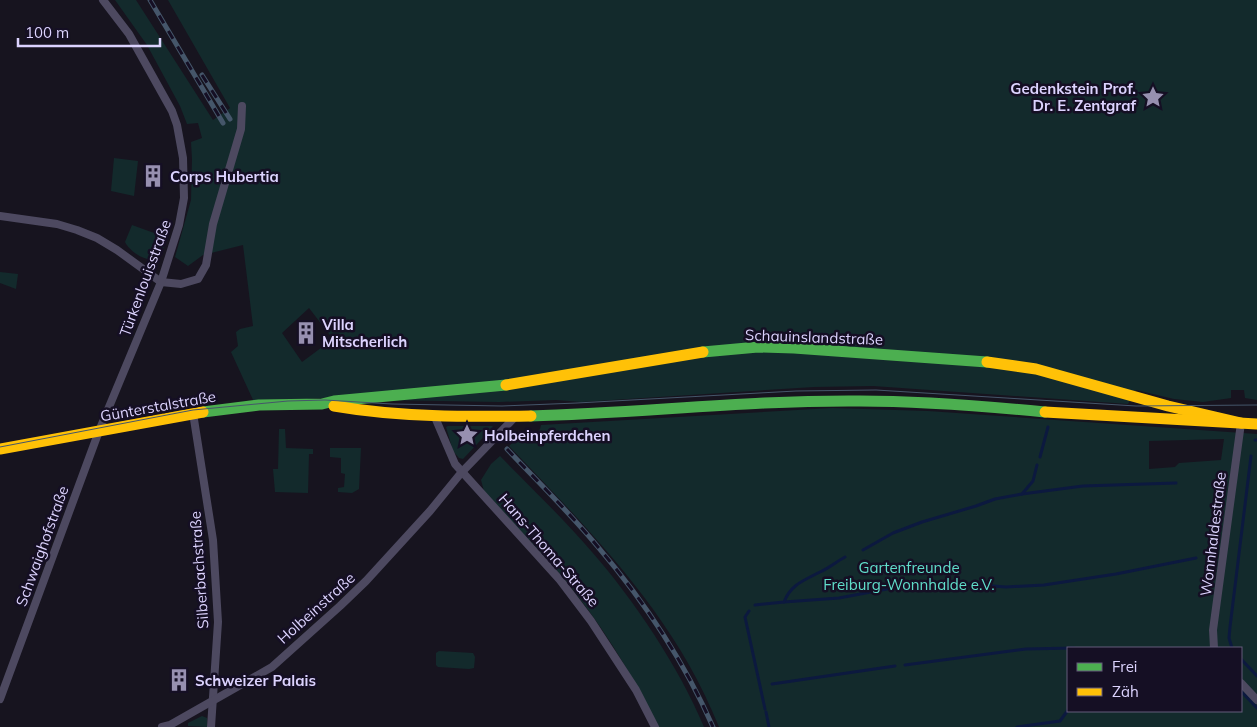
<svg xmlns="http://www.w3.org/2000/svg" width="1257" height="727" font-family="Mulish,sans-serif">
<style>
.green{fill:#132a2c;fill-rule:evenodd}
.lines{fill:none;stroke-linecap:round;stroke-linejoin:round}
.stream{stroke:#0c193f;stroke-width:3}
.street{stroke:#4d4960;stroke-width:8}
.fast{stroke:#4caf50;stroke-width:11}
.slow{stroke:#ffc107;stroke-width:11}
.tram{stroke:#45566a;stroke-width:1}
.rail-casing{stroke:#45566a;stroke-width:5}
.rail{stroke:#150f24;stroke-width:3;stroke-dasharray:9;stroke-linecap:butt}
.labels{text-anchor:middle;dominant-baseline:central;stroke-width:5;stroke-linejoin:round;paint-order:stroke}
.poi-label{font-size:15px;font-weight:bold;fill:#dcd3fe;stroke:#150f24;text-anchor:start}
.street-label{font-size:15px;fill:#dcd3fe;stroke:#150f24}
.park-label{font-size:15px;fill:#60ddca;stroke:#150f24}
</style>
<rect width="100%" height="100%" fill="#17141f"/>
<!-- green -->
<g class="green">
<path d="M 115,0 L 136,0 L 213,120 L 230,108 L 168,0 L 1257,0 L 1257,400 L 1245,398 L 1244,390 L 1231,390 L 1231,398 L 1203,402 L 1174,399 L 1136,390 L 1128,404 L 873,386 L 814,387 L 581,402 L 556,400 L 499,402 L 381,400 L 380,395 L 254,402 L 231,352 L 238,346 L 236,332 L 240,329 L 253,326 L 243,245 L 203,255 L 188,266 L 175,257 L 191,200 L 192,159 L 191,142 L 202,138 L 198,123 L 187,124 L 180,106 L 147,45 ZM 309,308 L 333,339 L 302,362 L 282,333 Z"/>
<path d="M 114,158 L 138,161 L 134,196 L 111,191 Z"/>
<path d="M 132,225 L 168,238 C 165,244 163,252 158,256 C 150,266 129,251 125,242 Z"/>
<path d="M 0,272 L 18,274 L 16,289 L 0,283 Z"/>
<path d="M 832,408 L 928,411 L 1257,434 L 1257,727 L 719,727 C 674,614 591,532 509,446 L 519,437 L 535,435 L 540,429 L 541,425 ZM 1224,439 L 1221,460 L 1179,463 L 1175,467 L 1149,469 L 1149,441 ZM 1068,648 L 1241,648 L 1241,711 L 1068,711 Z"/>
<path d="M 448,426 L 492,426 L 493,427 L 463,459 L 459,458 L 453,451 L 446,427 Z"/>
<path d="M 279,429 L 285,429 L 286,448 L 313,449 L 313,454 L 309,454 L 308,493 L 275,492 L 273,469 L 278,469 Z"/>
<path d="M 330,448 L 361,448 L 359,489 L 352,493 L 338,492 L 338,488 L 344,487 L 345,474 L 341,473 L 341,458 L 330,457 Z"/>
<path d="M 500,456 C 530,487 563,518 592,552 C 634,600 679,667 704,727 L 659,727 C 631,673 599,619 559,573 C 535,545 507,520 484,491 L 481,480 L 491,464 Z"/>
<path d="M 439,651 L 473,653 L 475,657 L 474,668 L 469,669 L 438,667 L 436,665 L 436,653 Z"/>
<path d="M 202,716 L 207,718 L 207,727 L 188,726 L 188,723 Z"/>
</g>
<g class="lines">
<!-- stream -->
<g class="stream">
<path d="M 1255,440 L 1257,440"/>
<path d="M 1040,457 L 1048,427"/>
<path d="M 1022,494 L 1083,486 L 1176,483"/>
<path d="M 863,550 L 893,533 L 922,522 L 976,506 L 995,499 L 1022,494 L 1033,481 L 1037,465"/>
<path d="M 893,589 L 940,582 L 1006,587 L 1044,585 L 1116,574 L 1196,558"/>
<path d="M 784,602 L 839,598 L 887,589"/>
<path d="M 755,605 L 784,602 C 791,584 805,580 820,572 C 829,568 836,562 845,557"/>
<path d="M 749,611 L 745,617 L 765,709"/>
<path d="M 1232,648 L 1229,638 L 1230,627 L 1251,456"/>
<path d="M 1241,659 L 1257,676"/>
<path d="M 905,665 L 1026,649 L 1074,648"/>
<path d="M 772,684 L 895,666"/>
<path d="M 1241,691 L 1257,708"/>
<path d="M 766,712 L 769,727"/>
<path d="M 1017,727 L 1060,721 L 1068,710"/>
</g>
<!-- street -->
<g class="street">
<path d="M 0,216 L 57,224 L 77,230 L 97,238 L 117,250 L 161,282 L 181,284 L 198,279 L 206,265 L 213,224 L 241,129 L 242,106"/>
<path d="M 193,413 L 213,540 L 218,622 L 211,727"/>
<path d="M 434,415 L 455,464 L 560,580 L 591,621 L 636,690 L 655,727"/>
<path d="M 1214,648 L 1213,630 L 1241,423"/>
<path d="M 1241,683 L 1257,700"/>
<path d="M 0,699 L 99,431 L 161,282 L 179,225 L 184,198 L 183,158 L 177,125 L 172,111 L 129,34 L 103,0"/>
<path d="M 162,727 L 170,725 L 272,667 L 340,606 L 366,581 L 430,511 L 461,473 L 515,417"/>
</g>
<!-- fast -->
<g class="fast">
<path d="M 703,352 L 758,347 L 794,348 L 987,362"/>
<path d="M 203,412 L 259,405 L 322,404 L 334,401 L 506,385"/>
<path d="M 531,416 C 641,413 750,400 860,401 C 921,401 983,406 1045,412"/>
</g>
<!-- slow -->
<g class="slow">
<path d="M 987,362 L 1036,369 L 1168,406 L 1241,423"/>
<path d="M 506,385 L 703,352"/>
<path d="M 334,406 C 398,417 466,417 531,416"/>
<path d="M 1045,412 L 1257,424"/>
<path d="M 0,449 L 203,412"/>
</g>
<!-- tram -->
<path class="tram" d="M 0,447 L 193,410 L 288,401 L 325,400 L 392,404 L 502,406 L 577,403 L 796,391 L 876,390 L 1136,406 L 1257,405"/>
<defs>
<g id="rail">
<path d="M 150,0 L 223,123"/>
<path d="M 202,75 L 230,119"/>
<path d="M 507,449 C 537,481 570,513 598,547 C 644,601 684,661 713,727"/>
</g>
</defs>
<!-- rail casing -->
<use href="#rail" class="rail-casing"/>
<!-- rail -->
<use href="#rail" class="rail"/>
</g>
<!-- icons -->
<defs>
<symbol id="sight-bare" viewBox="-9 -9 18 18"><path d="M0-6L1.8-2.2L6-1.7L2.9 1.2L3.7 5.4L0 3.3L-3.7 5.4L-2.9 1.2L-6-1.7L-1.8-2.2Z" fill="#9790b0" stroke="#150f24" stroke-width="2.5" paint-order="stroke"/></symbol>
<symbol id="building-bare" viewBox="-9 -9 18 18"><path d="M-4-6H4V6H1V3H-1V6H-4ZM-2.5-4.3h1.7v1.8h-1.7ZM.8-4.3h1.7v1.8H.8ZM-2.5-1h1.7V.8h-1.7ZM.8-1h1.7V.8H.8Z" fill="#9790b0" stroke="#150f24" stroke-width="2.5" paint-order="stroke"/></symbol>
</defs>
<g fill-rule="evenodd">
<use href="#sight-bare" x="1137" y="81" width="32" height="32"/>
<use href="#building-bare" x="137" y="160" width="32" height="32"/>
<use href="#building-bare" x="290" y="317" width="32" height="32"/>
<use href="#sight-bare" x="451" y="419" width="32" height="32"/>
<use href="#building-bare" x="163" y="664" width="32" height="32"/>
</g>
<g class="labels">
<!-- poi labels -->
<g class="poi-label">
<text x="1136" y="88" text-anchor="end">Gedenkstein Prof.<tspan x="1136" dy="17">Dr. E. Zentgraf</tspan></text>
<text x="170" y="176">Corps Hubertia</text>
<text x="322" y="324">Villa<tspan x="322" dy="17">Mitscherlich</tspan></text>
<text x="484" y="435">Holbeinpferdchen</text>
<text x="195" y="680">Schweizer Palais</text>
</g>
<!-- street labels -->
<g class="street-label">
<text transform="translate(145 278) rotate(-70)">Türkenlouisstraße</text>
<text transform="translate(814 337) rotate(2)">Schauinslandstraße</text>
<text transform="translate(158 406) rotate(-10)">Günterstalstraße</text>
<text transform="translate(1213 534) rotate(-83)">Wonnhaldestraße</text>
<text transform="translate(42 546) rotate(-70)">Schwaighofstraße</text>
<text transform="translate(549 550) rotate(49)">Hans-Thoma-Straße</text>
<text transform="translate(199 570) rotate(-94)">Silberbachstraße</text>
<text transform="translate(316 608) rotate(-42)">Holbeinstraße</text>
</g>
<!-- park labels -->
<g class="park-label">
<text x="909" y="567">Gartenfreunde<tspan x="909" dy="17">Freiburg-Wonnhalde e.V.</tspan></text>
</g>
</g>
<!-- legend -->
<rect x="1067" y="647" width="175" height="65" fill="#150f24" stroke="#655d7b"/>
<rect x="1077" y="663" width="25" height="8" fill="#4caf50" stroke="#655d7b"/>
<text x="1112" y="672" font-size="15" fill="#dcd3fe">Frei</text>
<rect x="1077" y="688" width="25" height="8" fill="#ffc107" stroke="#655d7b"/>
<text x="1112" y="697" font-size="15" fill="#dcd3fe">Zäh</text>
<!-- scale -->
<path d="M18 38v8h142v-8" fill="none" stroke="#dcd3fe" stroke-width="2.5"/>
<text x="25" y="38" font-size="15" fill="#dcd3fe" stroke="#150f24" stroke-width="4" paint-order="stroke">100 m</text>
</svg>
